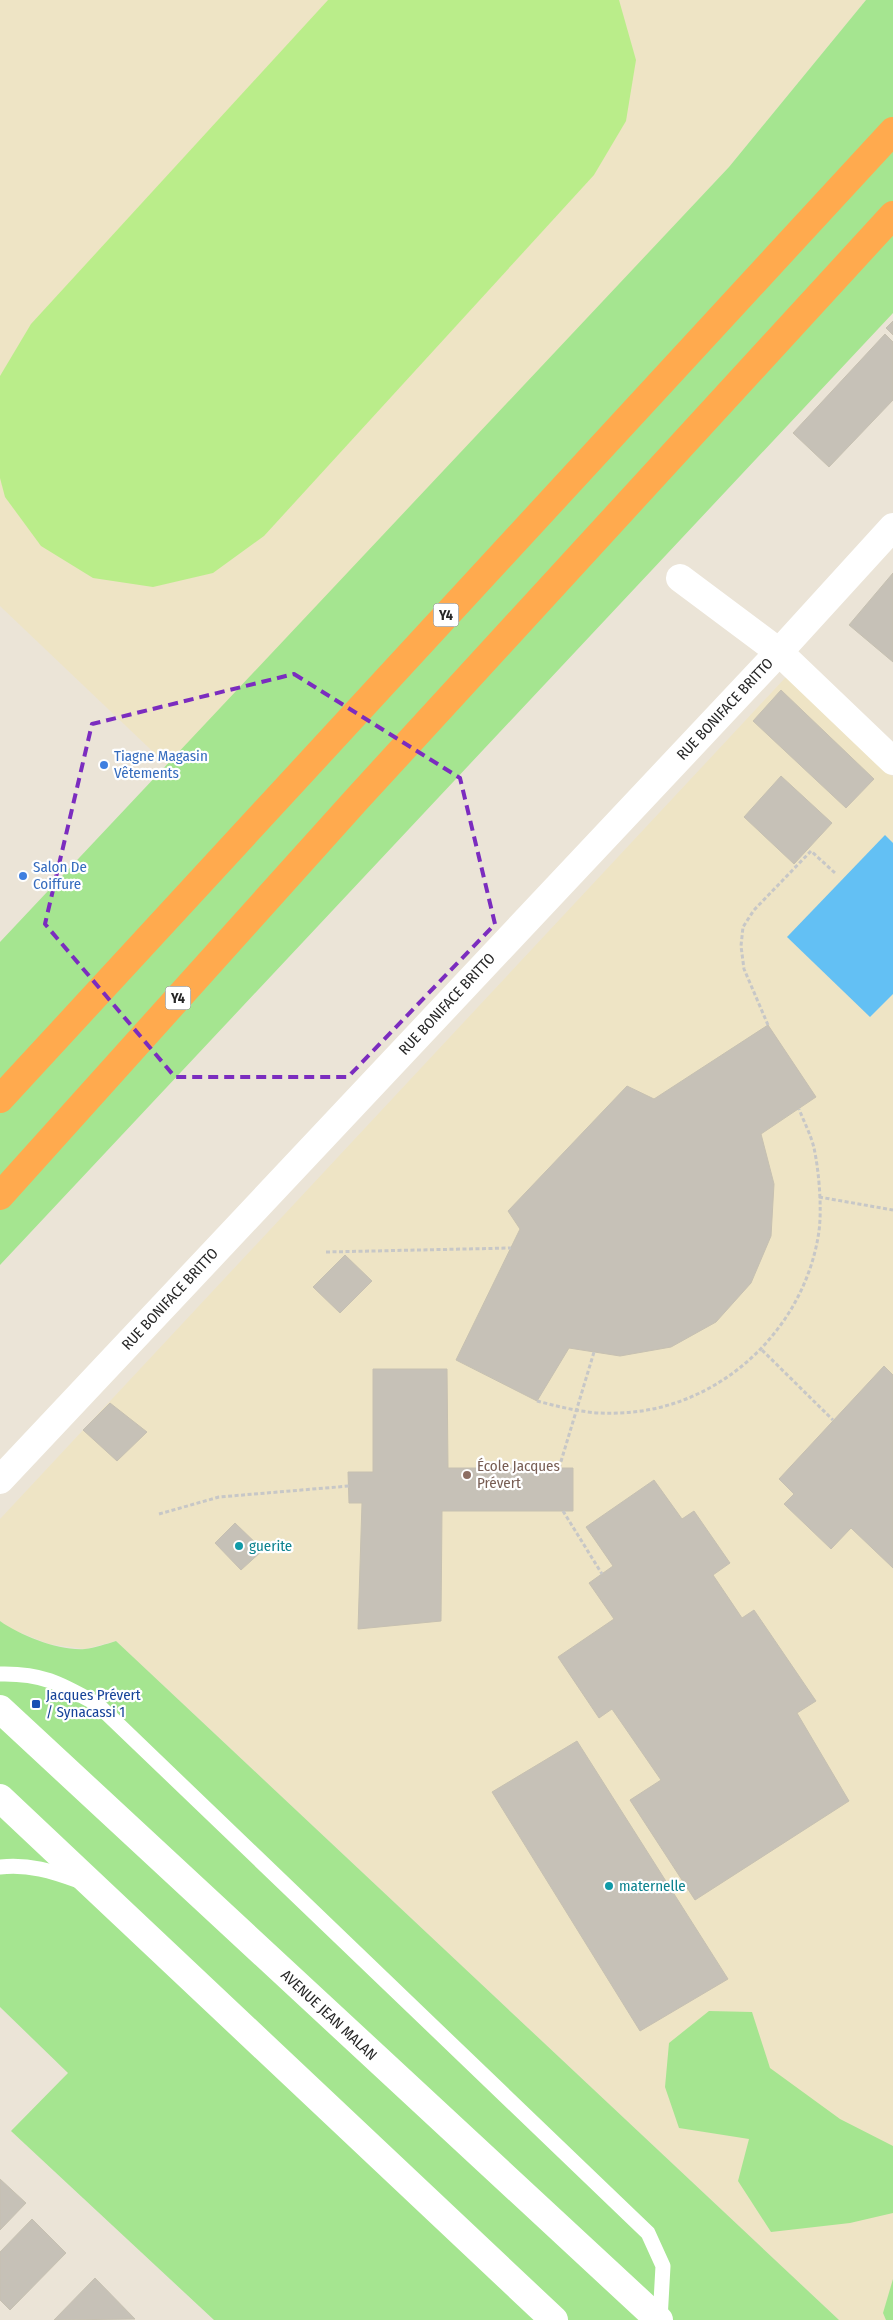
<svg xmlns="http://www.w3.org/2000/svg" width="893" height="2320" font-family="'Fira Sans Condensed',sans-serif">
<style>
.education{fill:#eee4c5}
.green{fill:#a5e590}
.pitch{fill:#baed8a}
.water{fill:#63c0f4}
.building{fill:#c6c1b7;stroke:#c6c0b1}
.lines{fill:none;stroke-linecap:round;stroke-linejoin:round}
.path{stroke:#c7c7c7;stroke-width:3;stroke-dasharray:4 2.5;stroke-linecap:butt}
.lane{stroke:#fff;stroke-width:15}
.street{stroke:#fff;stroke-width:28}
.secondary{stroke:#fff;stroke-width:28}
.highway{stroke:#ffaa4e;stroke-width:28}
.marked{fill:none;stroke:#7b2cbf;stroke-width:4;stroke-dasharray:10 6;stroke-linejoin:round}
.shop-dot{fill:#3f7fe0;stroke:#fff;stroke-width:2}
.education-dot{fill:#8d6e63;stroke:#fff;stroke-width:2}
.culture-dot{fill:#0f9aa8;stroke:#fff;stroke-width:2}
.transit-dot{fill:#1a4fb4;stroke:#fff;stroke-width:2}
.labels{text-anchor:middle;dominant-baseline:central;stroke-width:4.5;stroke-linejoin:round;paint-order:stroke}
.shield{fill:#fff;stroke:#686868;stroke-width:1}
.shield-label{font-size:14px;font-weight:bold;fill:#272727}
.street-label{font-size:15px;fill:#272727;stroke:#fff}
.shop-label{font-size:15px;fill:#366cbe;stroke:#fff;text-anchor:start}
.education-label{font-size:15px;fill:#785e54;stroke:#fff;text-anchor:start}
.culture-label{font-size:15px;fill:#0d838f;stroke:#fff;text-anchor:start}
.transit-label{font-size:15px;fill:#164399;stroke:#fff;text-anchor:start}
</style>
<rect width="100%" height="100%" fill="#ebe4d7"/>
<!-- education -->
<g class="education">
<path d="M 0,0 L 866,0 L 729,167 L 169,767 L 0,606 Z"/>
<path d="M 786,677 L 893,777 L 893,2320 L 839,2320 L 116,1641 L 85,1649 L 49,1644 L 11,1629 L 0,1621 L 0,1519 Z"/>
</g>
<!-- green -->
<g class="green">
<path d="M 866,0 L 893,0 L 893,313 L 0,1265 L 0,942 L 729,167 Z"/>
<path d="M 0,1621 C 21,1636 59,1651 85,1649 C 95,1648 106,1644 116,1641 L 839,2320 L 214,2320 L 11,2131 L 68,2073 L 0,2007 Z"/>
<path d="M 709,2011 L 752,2012 L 770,2068 L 840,2119 L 893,2146 L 893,2213 L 850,2223 L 771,2232 L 738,2181 L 749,2139 L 679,2128 L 665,2087 L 669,2043 Z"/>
<path d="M 893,2279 L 893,2320 L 886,2320 L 883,2313 Z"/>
</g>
<!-- pitch -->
<path class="pitch" d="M 328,0 L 619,0 L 636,60 L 626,121 L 594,175 L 264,536 L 213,573 L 153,587 L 93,578 L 41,546 L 5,497 L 0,478 L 0,376 L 31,324 Z"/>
<!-- water -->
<path class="water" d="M 885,835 L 893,843 L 893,994 L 870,1017 L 787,937 Z"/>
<!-- building -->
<g class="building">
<path d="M 893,321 L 893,335 L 886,328 Z"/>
<path d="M 885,334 L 893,342 L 893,400 L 829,467 L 793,433 Z"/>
<path d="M 893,573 L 893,662 L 849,625 Z"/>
<path d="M 781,690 L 874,779 L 846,808 L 753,721 Z"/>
<path d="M 781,776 L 832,823 L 794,864 L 744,817 Z"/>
<path d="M 768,1025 L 816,1097 L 761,1134 L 774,1184 L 771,1236 L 751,1283 L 716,1322 L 671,1347 L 620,1356 L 569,1348 L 537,1401 L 456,1360 L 520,1229 L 508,1211 L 627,1086 L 654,1099 Z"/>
<path d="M 345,1255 L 372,1281 L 340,1313 L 313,1287 Z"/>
<path d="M 884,1366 L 893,1375 L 893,1568 L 851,1528 L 831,1549 L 784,1504 L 794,1494 L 779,1479 Z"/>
<path d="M 373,1369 L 447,1369 L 448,1468 L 573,1468 L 573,1511 L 442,1511 L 441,1621 L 358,1629 L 362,1503 L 349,1503 L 348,1472 L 373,1472 Z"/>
<path d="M 110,1403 L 147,1432 L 117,1461 L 83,1430 Z"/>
<path d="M 654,1480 L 682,1519 L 694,1511 L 730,1563 L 713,1575 L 742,1618 L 754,1610 L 816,1701 L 797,1713 L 849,1801 L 695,1900 L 630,1800 L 661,1780 L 612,1709 L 599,1718 L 558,1657 L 614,1619 L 589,1583 L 613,1566 L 586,1527 Z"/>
<path d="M 235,1523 L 263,1550 L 241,1570 L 215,1543 Z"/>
<path d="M 577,1741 L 728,1979 L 640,2031 L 492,1792 Z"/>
<path d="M 0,2179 L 26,2203 L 0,2230 Z"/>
<path d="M 32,2219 L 66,2253 L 10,2310 L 0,2300 L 0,2252 Z"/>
<path d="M 95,2278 L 135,2319 L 54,2320 Z"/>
</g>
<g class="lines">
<!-- path -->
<g class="path">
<path d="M 768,1025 L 744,969 L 741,946 L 743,927 L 754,910 L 811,851 L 835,873"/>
<path d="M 819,1197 L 893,1210"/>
<path d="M 326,1252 L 511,1248"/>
<path d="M 762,1350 L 833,1420"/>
<path d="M 537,1401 C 564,1408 591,1415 619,1413 C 719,1410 805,1330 819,1231 C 822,1208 819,1171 814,1148 C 811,1135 804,1122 799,1109"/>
<path d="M 559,1468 L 594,1352"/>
<path d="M 563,1511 L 602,1574"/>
<path d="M 159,1514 L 219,1497 L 349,1486"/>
</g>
<!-- lane -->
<g class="lane">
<path d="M 0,1674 C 43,1673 61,1684 97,1704 L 648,2233 L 663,2266 L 660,2320"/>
<path d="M 0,1867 C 29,1864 52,1871 79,1881"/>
</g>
<!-- street -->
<g class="street">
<path d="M 680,578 L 779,652 L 893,761"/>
<path d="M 0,1480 L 779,652 L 893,527"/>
</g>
<!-- secondary -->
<g class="secondary">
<path d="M 0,1709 L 659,2320"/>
<path d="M 0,1798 L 554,2320"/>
</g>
<!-- highway -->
<g class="highway">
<path d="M 0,1099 L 893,131"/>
<path d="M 0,1196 L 357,799 L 893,215"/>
</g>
</g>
<!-- marked area -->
<path class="marked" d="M 294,674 L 460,778 L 495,924 L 348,1077 L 175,1077 L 45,924 L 92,724 Z"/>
<!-- markers -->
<g class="shop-dot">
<circle cx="104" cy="765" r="5"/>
<circle cx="23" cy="876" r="5"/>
</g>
<circle class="education-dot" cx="467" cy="1475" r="5"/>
<g class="culture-dot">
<circle cx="239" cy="1546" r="5"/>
<circle cx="609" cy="1886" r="5"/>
</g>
<rect class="transit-dot" x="31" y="1699" width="10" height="10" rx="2.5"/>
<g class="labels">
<!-- shield labels -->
<g class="shield">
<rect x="433.5" y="603.5" width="25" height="23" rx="4"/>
<rect x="165.5" y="986.5" width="25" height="23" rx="4"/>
</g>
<g class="shield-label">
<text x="446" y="615">Y4</text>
<text x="178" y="998">Y4</text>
</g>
<!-- street labels -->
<g class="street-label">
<text transform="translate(725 709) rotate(-47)">RUE BONIFACE BRITTO</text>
<text transform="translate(447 1004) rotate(-47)">RUE BONIFACE BRITTO</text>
<text transform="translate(170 1299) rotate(-47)">RUE BONIFACE BRITTO</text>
<text transform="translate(329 2015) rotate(43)">AVENUE JEAN MALAN</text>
</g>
<!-- shop labels -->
<g class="shop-label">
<text x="114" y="756">Tiagne Magasin<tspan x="114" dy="17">Vêtements</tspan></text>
<text x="33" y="867">Salon De<tspan x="33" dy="17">Coiffure</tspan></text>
</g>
<!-- education labels -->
<g class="education-label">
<text x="477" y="1466">École Jacques<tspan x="477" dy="17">Prévert</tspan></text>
</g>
<!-- culture labels -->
<g class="culture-label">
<text x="249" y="1546">guerite</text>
<text x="619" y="1886">maternelle</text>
</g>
<!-- transit labels -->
<g class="transit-label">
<text x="46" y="1695">Jacques Prévert<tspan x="46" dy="17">/ Synacassi 1</tspan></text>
</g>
</g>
</svg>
